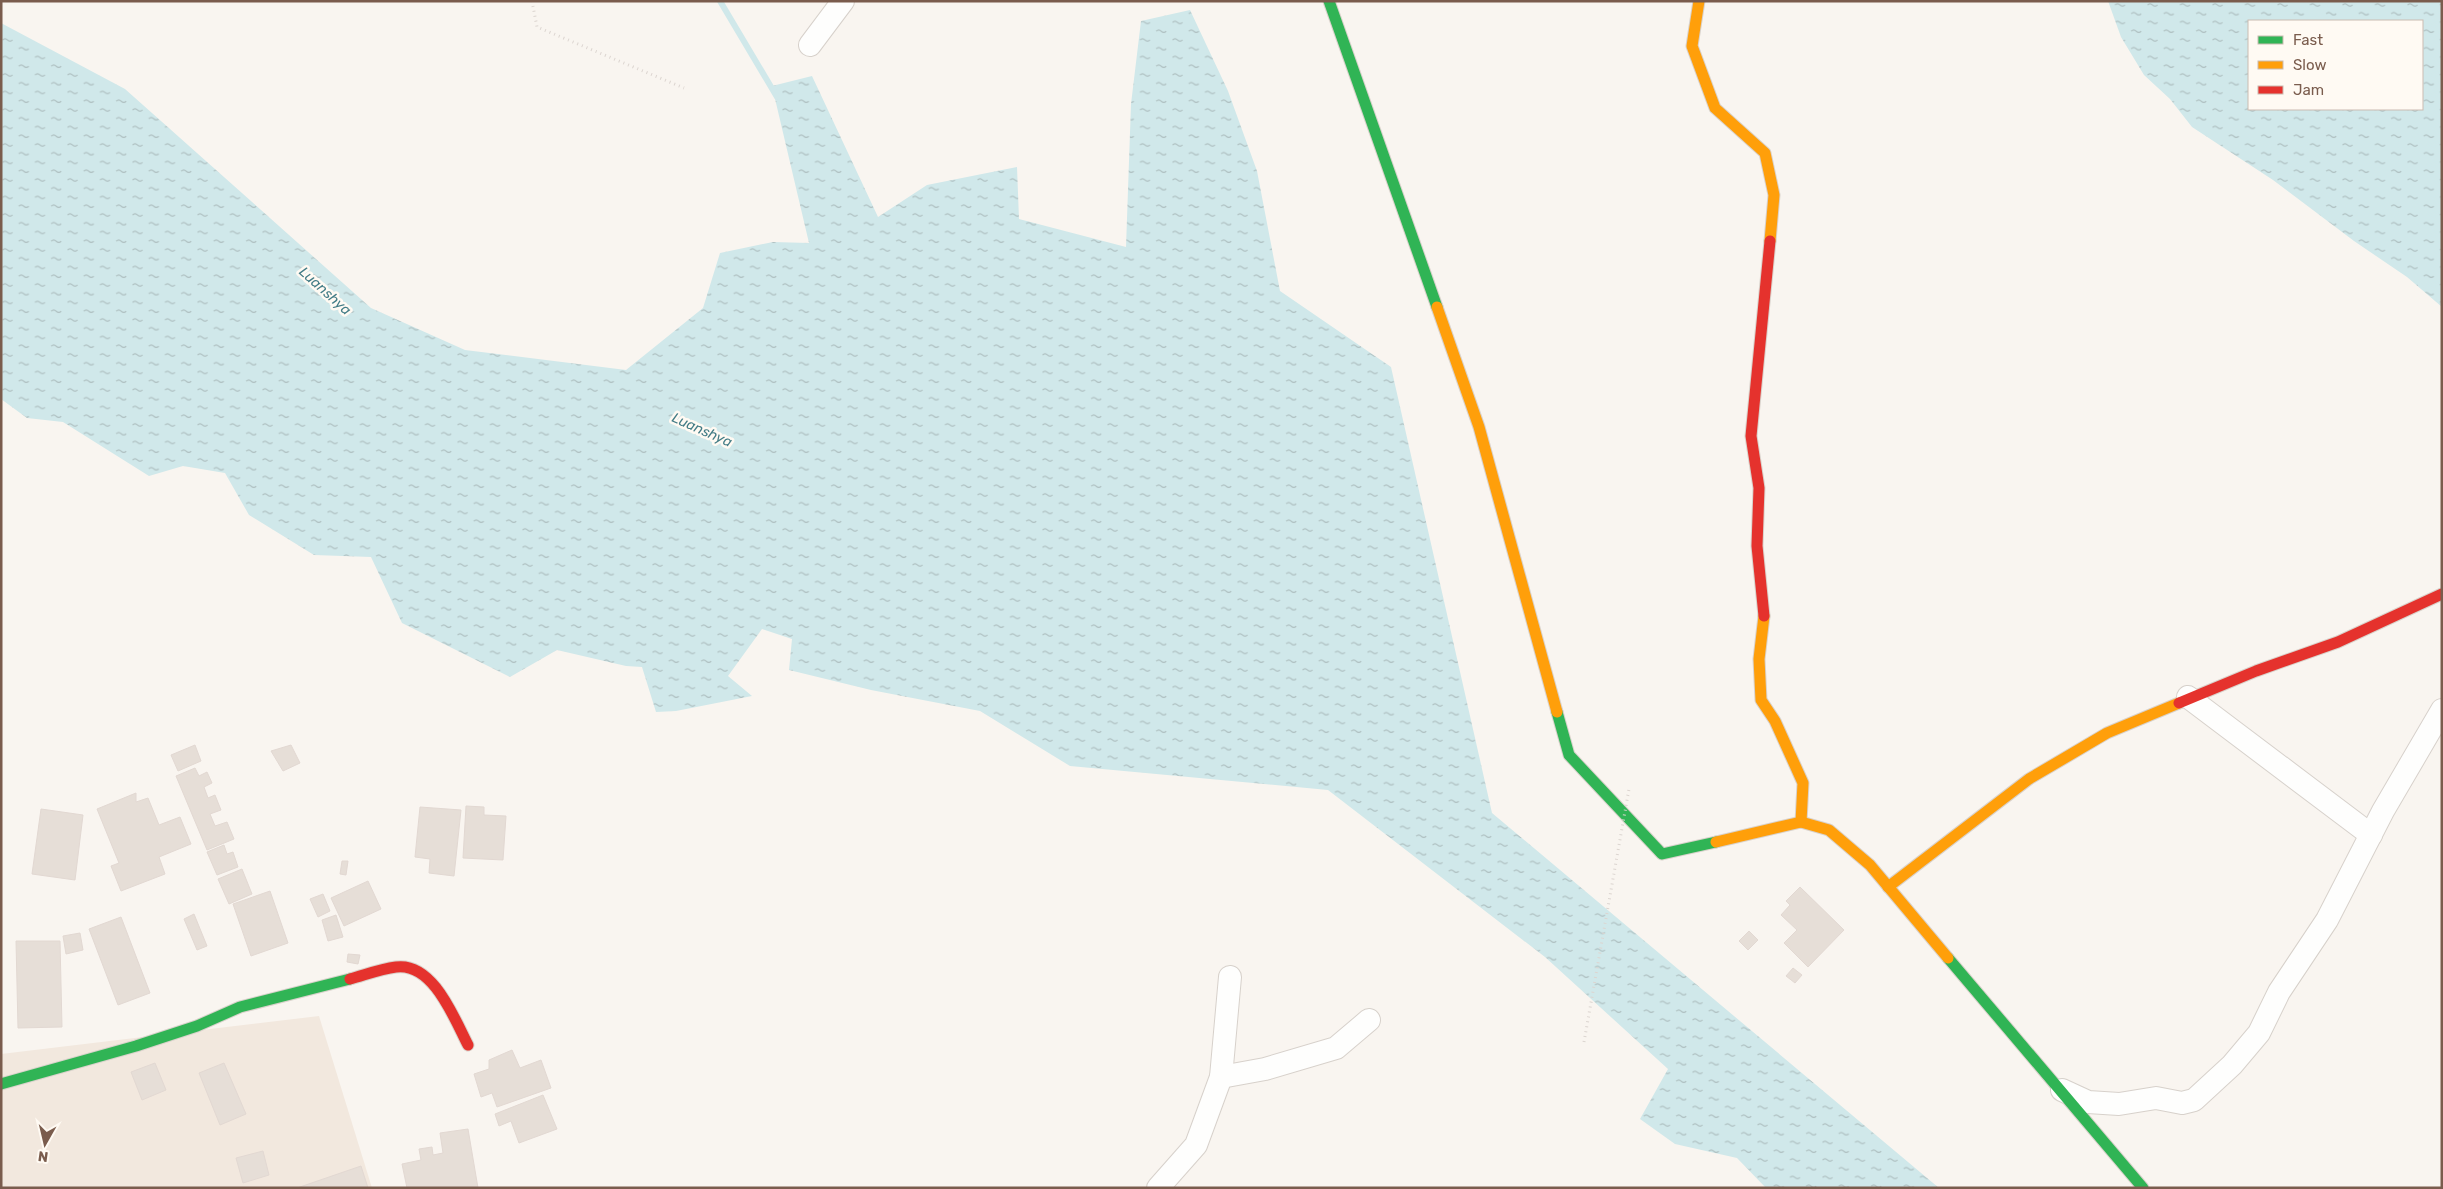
<svg xmlns="http://www.w3.org/2000/svg" width="2443" height="1189" font-family="Rubik,sans-serif">
<style>
.residential{fill:#f2e8de}
.water{fill:url(#water-ripples);fill-rule:evenodd}
.lines{fill:none;stroke-linecap:round;stroke-linejoin:round}
.stream{stroke:#d0e8ea;stroke-width:6}
.building{fill:#e6ded7;stroke:#e2d8d2}
.street-casing{stroke:#d7d1cb;stroke-width:24}
.fast-casing{stroke:#d9d2cb;stroke-width:13}
.slow-casing{stroke:#d9d2cb;stroke-width:13}
.jam-casing{stroke:#d9d2cb;stroke-width:13}
.path{stroke:#dcd5d0;stroke-width:3;stroke-dasharray:1 4;stroke-linecap:butt}
.street{stroke:#fefefd;stroke-width:22}
.fast{stroke:#30b455;stroke-width:11}
.slow{stroke:#ff9f0a;stroke-width:11}
.jam{stroke:#e5322d;stroke-width:11}
.path-bridge{stroke:#dcd5d0;stroke-width:3;stroke-dasharray:1 4;stroke-linecap:butt}
.labels{text-anchor:middle;dominant-baseline:central;stroke-width:5;stroke-linejoin:round;paint-order:stroke}
.water-label{font-size:14px;font-style:italic;fill:#437c86;stroke:#fffaf3}
</style>
<defs>
<pattern id="water-ripples" width="26" height="14" patternUnits="userSpaceOnUse" patternTransform="scale(1.25)"><rect width="26" height="14" fill="#d0e8ea"/><path d="M2 4q2-2 4 0t4 0M15 11q2-2 4 0t4 0" fill="none" stroke="#aebfc0"/></pattern>
</defs>
<rect width="100%" height="100%" fill="#f9f5f0"/>
<!-- residential -->
<path class="residential" d="M 319,1016 L 372,1188 L 1,1188 L 1,1054 Z"/>
<!-- water -->
<g class="water">
<path d="M 2108,1 L 2442,1 L 2442,307 L 2407,277 L 2354,241 L 2273,180 L 2192,127 L 2170,99 L 2144,75 L 2121,37 ZM 2249,21 L 2422,21 L 2422,109 L 2249,109 Z"/>
<path d="M 1190,10 L 1228,91 L 1257,171 L 1280,291 L 1391,367 L 1492,813 L 1939,1188 L 1766,1188 L 1737,1158 L 1675,1144 L 1640,1119 L 1668,1069 L 1545,957 L 1328,790 L 1070,766 L 980,711 L 871,690 L 789,670 L 792,639 L 762,629 L 728,676 L 752,696 L 676,711 L 656,712 L 642,667 L 626,666 L 557,650 L 510,677 L 402,623 L 371,557 L 314,555 L 249,515 L 225,473 L 183,466 L 149,476 L 63,422 L 27,418 L 1,399 L 1,23 L 125,89 L 371,308 L 465,350 L 626,370 L 703,308 L 720,253 L 773,242 L 809,243 L 772,86 L 812,76 L 878,217 L 927,185 L 1017,167 L 1019,219 L 1126,247 L 1131,104 L 1141,21 Z"/>
</g>
<g class="lines">
<!-- stream -->
<path class="stream" d="M 720,1 L 777,97"/>
</g>
<!-- building -->
<g class="building">
<path d="M 195,745 L 201,761 L 178,771 L 171,755 Z"/>
<path d="M 291,745 L 300,763 L 283,771 L 271,751 Z"/>
<path d="M 195,768 L 199,776 L 207,772 L 212,783 L 204,787 L 208,798 L 215,795 L 221,810 L 210,814 L 215,826 L 227,822 L 234,839 L 207,850 L 176,776 Z"/>
<path d="M 136,793 L 136,802 L 148,798 L 159,825 L 180,817 L 191,844 L 159,857 L 165,874 L 121,891 L 111,866 L 119,863 L 97,809 Z"/>
<path d="M 466,806 L 484,807 L 484,815 L 506,816 L 503,860 L 463,858 Z"/>
<path d="M 420,807 L 461,810 L 454,876 L 429,873 L 430,859 L 415,857 Z"/>
<path d="M 41,809 L 83,815 L 75,880 L 32,874 Z"/>
<path d="M 224,845 L 227,854 L 233,852 L 238,867 L 217,875 L 207,852 Z"/>
<path d="M 342,861 L 348,861 L 346,875 L 340,874 Z"/>
<path d="M 242,869 L 252,894 L 229,904 L 218,879 Z"/>
<path d="M 368,881 L 381,909 L 344,926 L 331,898 Z"/>
<path d="M 1800,887 L 1844,930 L 1808,967 L 1784,943 L 1797,930 L 1781,915 L 1790,905 L 1786,901 Z"/>
<path d="M 270,891 L 288,943 L 251,956 L 233,904 Z"/>
<path d="M 323,894 L 330,911 L 318,917 L 310,899 Z"/>
<path d="M 194,914 L 207,946 L 197,950 L 184,919 Z"/>
<path d="M 336,915 L 343,937 L 328,941 L 322,920 Z"/>
<path d="M 121,917 L 150,993 L 118,1005 L 89,929 Z"/>
<path d="M 1749,931 L 1758,940 L 1748,950 L 1739,941 Z"/>
<path d="M 80,933 L 83,950 L 66,954 L 63,936 Z"/>
<path d="M 16,941 L 60,941 L 62,1027 L 18,1028 Z"/>
<path d="M 348,954 L 360,955 L 358,964 L 347,962 Z"/>
<path d="M 1793,968 L 1802,975 L 1795,983 L 1786,976 Z"/>
<path d="M 512,1050 L 520,1068 L 541,1060 L 551,1088 L 497,1107 L 492,1093 L 481,1097 L 474,1074 L 489,1069 L 489,1060 Z"/>
<path d="M 155,1063 L 166,1090 L 142,1100 L 131,1072 Z"/>
<path d="M 224,1063 L 246,1114 L 220,1125 L 199,1073 Z"/>
<path d="M 543,1095 L 557,1129 L 519,1143 L 511,1121 L 499,1126 L 495,1114 Z"/>
<path d="M 468,1129 L 478,1188 L 407,1188 L 402,1164 L 421,1160 L 419,1149 L 432,1147 L 433,1155 L 443,1153 L 440,1133 Z"/>
<path d="M 263,1151 L 269,1175 L 243,1183 L 236,1158 Z"/>
<path d="M 361,1166 L 368,1188 L 297,1188 Z"/>
</g>
<g class="lines">
<defs>
<g id="street">
<path d="M 810,45 L 843,1"/>
<path d="M 2188,697 L 2371,835"/>
<path d="M 1221,1077 L 1265,1069 L 1336,1048 L 1369,1020"/>
<path d="M 2062,1090 L 2088,1102 L 2119,1104 L 2156,1098 L 2182,1103 L 2194,1100 L 2232,1065 L 2259,1033 L 2279,992 L 2327,920 L 2383,811 L 2442,710"/>
<path d="M 1158,1188 L 1196,1145 L 1221,1077 L 1230,977"/>
</g>
<g id="fast">
<path d="M 1329,1 L 1437,307"/>
<path d="M 1557,712 L 1569,755 L 1662,854 L 1716,842"/>
<path d="M 1948,958 L 2143,1188"/>
<path d="M 1,1084 L 136,1046 L 197,1026 L 240,1007 L 350,979"/>
</g>
<g id="slow">
<path d="M 1699,1 L 1692,46 L 1715,108 L 1765,153 L 1774,195 L 1770,241"/>
<path d="M 1437,307 L 1479,427 L 1557,712"/>
<path d="M 1764,616 L 1759,659 L 1761,700 L 1775,721 L 1803,783 L 1801,822"/>
<path d="M 1716,842 L 1801,822 L 1829,830 L 1870,865 L 1948,958"/>
<path d="M 1888,887 L 2029,779 L 2107,733 L 2179,703"/>
</g>
<g id="jam">
<path d="M 1764,616 L 1757,546 L 1759,488 L 1751,436 L 1770,241"/>
<path d="M 2179,703 L 2256,671 L 2338,642 L 2442,594"/>
<path d="M 350,979 C 365,975 380,969 396,967 C 433,962 454,1018 468,1045"/>
</g>
</defs>
<!-- street casing -->
<use href="#street" class="street-casing"/>
<!-- fast casing -->
<use href="#fast" class="fast-casing"/>
<!-- slow casing -->
<use href="#slow" class="slow-casing"/>
<!-- jam casing -->
<use href="#jam" class="jam-casing"/>
<!-- path -->
<path class="path" d="M 532,1 L 537,27 L 684,88"/>
<!-- street -->
<use href="#street" class="street"/>
<!-- fast -->
<use href="#fast" class="fast"/>
<!-- slow -->
<use href="#slow" class="slow"/>
<!-- jam -->
<use href="#jam" class="jam"/>
<!-- path-bridge -->
<path class="path-bridge" d="M 1584,1042 L 1629,789"/>
</g>
<g class="labels">
<!-- water labels -->
<g class="water-label">
<text transform="translate(325 291) rotate(42)">Luanshya</text>
<text transform="translate(702 430) rotate(24)">Luanshya</text>
</g>
</g>
<!-- border -->
<rect width="2443" height="1189" fill="none" stroke="#7a5c4d" stroke-width="5"/>
<!-- legend -->
<rect x="2248" y="20" width="175" height="90" fill="#fffaf3" stroke="#cabbb1"/>
<rect x="2258" y="36" width="25" height="8" fill="#30b455" stroke="#cabbb1"/>
<text x="2293" y="45" font-size="15" fill="#7a5c4d">Fast</text>
<rect x="2258" y="61" width="25" height="8" fill="#ff9f0a" stroke="#cabbb1"/>
<text x="2293" y="70" font-size="15" fill="#7a5c4d">Slow</text>
<rect x="2258" y="86" width="25" height="8" fill="#e5322d" stroke="#cabbb1"/>
<text x="2293" y="95" font-size="15" fill="#7a5c4d">Jam</text>
<!-- north arrow -->
<g transform="translate(45 1144) rotate(188)" stroke="#fffaf3" stroke-width="4" paint-order="stroke">
<path d="M0-4L9 19L0 12L-9 19Z" fill="#7a5c4d"/>
<text y="-8" font-size="14" font-weight="bold" text-anchor="middle" fill="#7a5c4d">N</text>
</g>
</svg>
